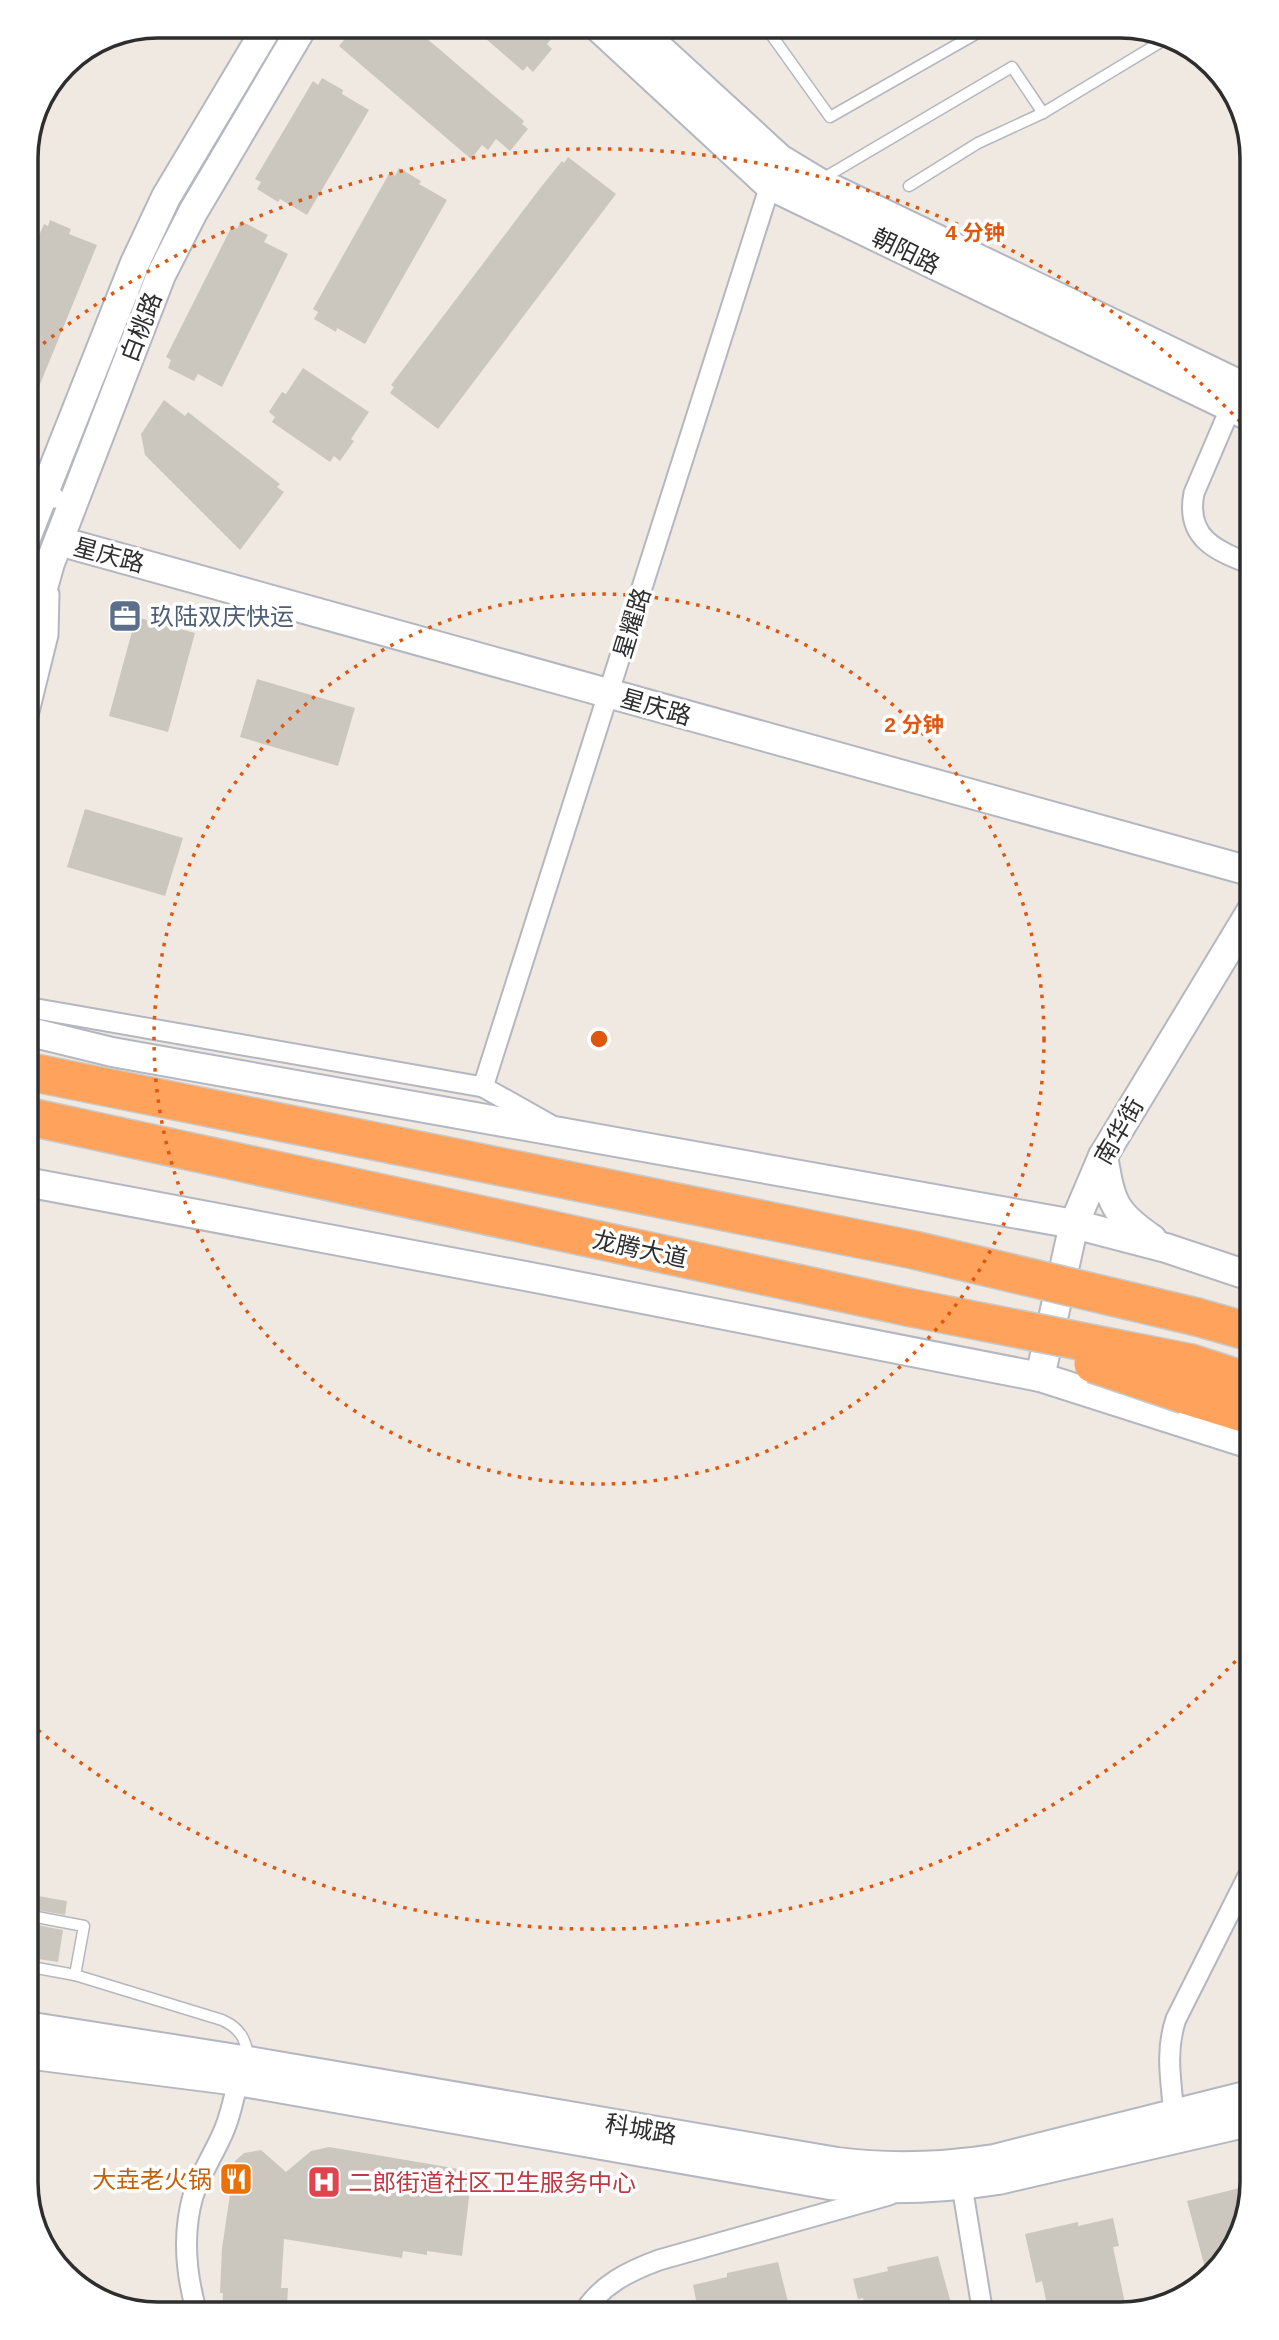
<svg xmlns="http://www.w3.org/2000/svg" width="1279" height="2340" font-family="Arial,'Noto Sans SC',sans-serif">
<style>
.building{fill:#cbc7bf}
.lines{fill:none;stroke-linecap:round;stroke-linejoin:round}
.lane-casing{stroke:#b4b7c1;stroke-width:13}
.street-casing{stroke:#b4b7c1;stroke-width:23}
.secondary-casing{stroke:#b4b7c1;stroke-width:32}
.highway-casing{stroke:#c9c9c9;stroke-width:40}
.lane{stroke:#fff;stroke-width:10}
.street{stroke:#fff;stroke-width:19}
.secondary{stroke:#fff;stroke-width:28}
.highway{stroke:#ffa35c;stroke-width:37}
.highway-bridge-casing{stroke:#c9c9c9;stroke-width:40;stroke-linecap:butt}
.highway-bridge{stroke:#ffa35c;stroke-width:37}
.ring{fill:none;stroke:#df570e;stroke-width:3.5;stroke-dasharray:3.5 7}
.labels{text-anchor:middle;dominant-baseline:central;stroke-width:7;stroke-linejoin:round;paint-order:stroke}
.street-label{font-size:24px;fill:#2e2e2e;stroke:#fff}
.service-label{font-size:24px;fill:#4e5e75;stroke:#fff;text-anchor:start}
.food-label{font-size:24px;fill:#c56008;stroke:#fff;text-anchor:end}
.health-label{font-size:24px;fill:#be3a42;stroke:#fff;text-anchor:start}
.rim{fill:none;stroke:#2e2e2e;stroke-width:3.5}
.centre{fill:#df570e;stroke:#fff;stroke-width:3.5}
.ring-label{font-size:21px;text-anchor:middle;font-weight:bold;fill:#df570e;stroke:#fff;stroke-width:7;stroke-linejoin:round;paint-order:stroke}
</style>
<rect width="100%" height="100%" fill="#efe9e1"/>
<!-- building -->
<g class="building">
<path d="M 356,26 L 412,26 L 524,121 L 522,124 L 528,129 L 510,151 L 496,139 L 488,150 L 482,145 L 471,159 L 339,46 Z"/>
<path d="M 471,26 L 562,26 L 547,44 L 552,49 L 533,72 L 527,66 L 523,71 Z"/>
<path d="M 322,78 L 343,90 L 342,94 L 369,110 L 307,215 L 280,199 L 278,202 L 257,189 L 261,182 L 255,179 L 313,81 L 318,85 Z"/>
<path d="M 568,157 L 616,194 L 438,429 L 390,393 L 394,387 L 391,385 L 541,187 L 562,161 L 564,163 Z"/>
<path d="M 399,168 L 421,181 L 419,184 L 447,200 L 365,344 L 337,328 L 336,332 L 314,319 L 318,312 L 313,309 L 390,172 L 395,176 Z"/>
<path d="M 50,220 L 71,229 L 69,234 L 97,245 L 27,416 L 26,265 L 44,224 L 48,226 Z"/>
<path d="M 241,221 L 268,235 L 264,242 L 288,254 L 222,387 L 198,374 L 194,381 L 168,368 L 171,360 L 166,357 L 232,226 L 237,229 Z"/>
<path d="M 303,368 L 369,412 L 351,439 L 354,441 L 340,461 L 334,456 L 330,462 L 272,422 L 275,417 L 269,412 L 282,392 L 286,394 Z"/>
<path d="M 164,400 L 185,416 L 188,412 L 280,484 L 277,487 L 284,492 L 240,550 L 145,455 L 141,434 Z"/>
<path d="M 136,617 L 195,633 L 168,732 L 109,716 Z"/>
<path d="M 257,679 L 355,708 L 338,766 L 240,737 Z"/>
<path d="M 85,809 L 183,838 L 165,896 L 67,867 Z"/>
<path d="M 26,1894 L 67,1901 L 65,1915 L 26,1908 Z"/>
<path d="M 26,1923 L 63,1930 L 58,1962 L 26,1957 Z"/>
<path d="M 329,2147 L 465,2170 L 465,2173 L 479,2175 L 477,2190 L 470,2189 L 462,2256 L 427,2251 L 427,2255 L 403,2251 L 402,2258 L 284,2239 L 281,2288 L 288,2288 L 287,2303 L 283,2302 L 282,2314 L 237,2310 L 236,2314 L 222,2314 L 223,2293 L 220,2293 L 222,2248 L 235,2161 L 244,2153 L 261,2150 L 286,2172 L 311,2151 Z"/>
<path d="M 1252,2185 L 1230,2255 L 1207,2275 L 1187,2201 Z"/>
<path d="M 1113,2218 L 1119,2246 L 1113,2247 L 1125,2303 L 1073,2314 L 1049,2314 L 1042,2281 L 1036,2283 L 1025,2234 L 1078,2222 L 1078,2226 Z"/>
<path d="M 938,2256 L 952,2307 L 945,2308 L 946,2314 L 880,2314 L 878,2304 L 870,2306 L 869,2302 L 864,2303 L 863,2298 L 858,2299 L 853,2279 L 888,2271 L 887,2267 Z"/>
<path d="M 778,2262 L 791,2314 L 718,2314 L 717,2311 L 709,2312 L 708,2309 L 703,2310 L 702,2304 L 697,2305 L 693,2285 L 727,2277 L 727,2273 Z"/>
</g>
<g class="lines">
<defs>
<g id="lane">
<path d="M 765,26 L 830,117 L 988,27"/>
<path d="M 1207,62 L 1237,109 L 1242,106"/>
<path d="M 822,179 L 1012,67 L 1043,113"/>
<path d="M 909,186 L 978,143 L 1043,113 L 1164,40"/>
<path d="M 27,245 L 30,237 L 27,225"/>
<path d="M 26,1915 L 84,1926 L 75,1975"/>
<path d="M 26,1966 L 75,1975 L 222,2020 C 240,2028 246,2039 248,2057"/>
</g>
<g id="street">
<path d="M 1230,409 L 1194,493 C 1185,539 1217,551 1253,565"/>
<path d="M 26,485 L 55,498"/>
<path d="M 26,724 L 48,635 L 49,594"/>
<path d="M 26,1007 L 483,1087 L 549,1124"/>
<path d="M 483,1087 L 773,176"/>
<path d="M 1174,2114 C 1171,2081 1165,2051 1176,2019 L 1253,1866"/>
<path d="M 962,2186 L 983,2314"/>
<path d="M 197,2313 C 186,2275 182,2235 193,2196 C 201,2172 216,2151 225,2128 C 231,2113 234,2097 238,2081"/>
<path d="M 583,2314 C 600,2285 629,2271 659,2260 L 889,2195"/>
</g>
<g id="secondary">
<path d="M 597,26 L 769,185 L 1253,418"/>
<path d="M 635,26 L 780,159 L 818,182 L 1253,391"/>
<path d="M 26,538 L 135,263 L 166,197 L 268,26"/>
<path d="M 59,541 L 1253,872"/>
<path d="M 26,648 L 50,563 L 161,275 L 193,212 L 303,26"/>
<path d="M 26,1031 L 112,1052 L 1074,1224 L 1166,1248 L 1253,1277"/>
<path d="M 1103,1156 C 1111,1201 1112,1212 1152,1239"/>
<path d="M 26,1182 L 546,1280 L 1040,1377 L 1253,1445"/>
<path d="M 1040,1377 L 1074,1224 L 1103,1156 L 1253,908"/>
<path d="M 26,2026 L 249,2061 L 837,2162 C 890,2169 941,2167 994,2159 L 1253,2094"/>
<path d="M 26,2054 L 238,2081 L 830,2185 C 887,2191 941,2189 998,2180 L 1253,2121"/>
</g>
<g id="highway">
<path d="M 26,1071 L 914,1250"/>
<path d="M 26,1116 L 907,1307"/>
<path d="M 1197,1317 L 1253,1333"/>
<path d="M 1191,1363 L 1253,1383"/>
<path d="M 1185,1395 L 1253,1416"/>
</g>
</defs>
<!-- lane casing -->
<use href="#lane" class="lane-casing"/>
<!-- street casing -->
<use href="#street" class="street-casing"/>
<!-- secondary casing -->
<use href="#secondary" class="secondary-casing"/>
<!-- highway casing -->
<use href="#highway" class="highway-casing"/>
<!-- lane -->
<use href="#lane" class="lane"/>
<!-- street -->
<use href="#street" class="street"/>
<!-- secondary -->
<use href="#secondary" class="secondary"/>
<!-- highway -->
<use href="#highway" class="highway"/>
<defs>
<g id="highway-bridge">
<path d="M 914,1250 L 1197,1317"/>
<path d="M 907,1307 L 1191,1363"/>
<path d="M 1093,1364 L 1185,1395"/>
</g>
</defs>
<!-- highway-bridge casing -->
<use href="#highway-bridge" class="highway-bridge-casing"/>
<!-- highway-bridge -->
<use href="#highway-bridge" class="highway-bridge"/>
</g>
<!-- distance rings -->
<g class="ring">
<circle cx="599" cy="1039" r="445"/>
<path d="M1250 1646A890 890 0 0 1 27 1721M27 357A890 890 0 0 1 1250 432"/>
</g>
<!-- icons -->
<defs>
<symbol id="office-square" viewBox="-11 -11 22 22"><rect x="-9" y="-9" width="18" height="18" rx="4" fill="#5c6f8a" stroke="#fff"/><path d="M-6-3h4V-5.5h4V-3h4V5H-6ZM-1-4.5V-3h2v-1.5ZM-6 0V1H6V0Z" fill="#fff"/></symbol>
<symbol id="restaurant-square" viewBox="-11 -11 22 22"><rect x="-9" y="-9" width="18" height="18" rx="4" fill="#e8710a" stroke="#fff"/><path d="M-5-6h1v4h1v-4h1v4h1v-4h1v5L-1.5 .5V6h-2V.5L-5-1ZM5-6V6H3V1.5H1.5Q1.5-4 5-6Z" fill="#fff"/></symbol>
<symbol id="hospital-square" viewBox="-11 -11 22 22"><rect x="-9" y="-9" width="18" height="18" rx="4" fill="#e0444e" stroke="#fff"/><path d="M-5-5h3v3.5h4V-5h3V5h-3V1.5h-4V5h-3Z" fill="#fff"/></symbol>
</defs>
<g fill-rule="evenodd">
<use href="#office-square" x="106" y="597" width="38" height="38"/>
<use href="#restaurant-square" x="217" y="2160" width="38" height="38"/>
<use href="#hospital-square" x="305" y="2163" width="38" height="38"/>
</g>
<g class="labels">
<!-- street labels -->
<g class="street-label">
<text transform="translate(906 251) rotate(26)">朝阳路</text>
<text transform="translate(141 327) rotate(-69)">白桃路</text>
<text transform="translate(109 555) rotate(15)">星庆路</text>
<text transform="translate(632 623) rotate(-73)">星耀路</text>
<text transform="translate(656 707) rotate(16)">星庆路</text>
<text transform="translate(1119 1131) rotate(-60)">南华街</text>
<text transform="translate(640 1249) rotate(12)">龙腾大道</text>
<text transform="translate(641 2129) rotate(10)">科城路</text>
</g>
<!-- service labels -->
<g class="service-label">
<text x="150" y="616">玖陆双庆快运</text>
</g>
<!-- food labels -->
<g class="food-label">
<text x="212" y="2179">大垚老火锅</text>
</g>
<!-- health labels -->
<g class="health-label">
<text x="348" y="2182">二郎街道社区卫生服务中心</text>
</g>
</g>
<!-- crop -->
<path d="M0 0H1279V2340H0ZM158 38H1120A120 120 0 0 1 1240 158V2182A120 120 0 0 1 1120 2302H158A120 120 0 0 1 38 2182V158A120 120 0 0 1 158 38Z" fill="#fff" fill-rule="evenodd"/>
<path class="rim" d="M158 38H1120A120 120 0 0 1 1240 158V2182A120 120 0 0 1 1120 2302H158A120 120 0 0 1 38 2182V158A120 120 0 0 1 158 38Z"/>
<circle cx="599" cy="1039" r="10" class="centre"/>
<g class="ring-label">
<text x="975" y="240">4 分钟</text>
<text x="914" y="732">2 分钟</text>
</g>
</svg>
